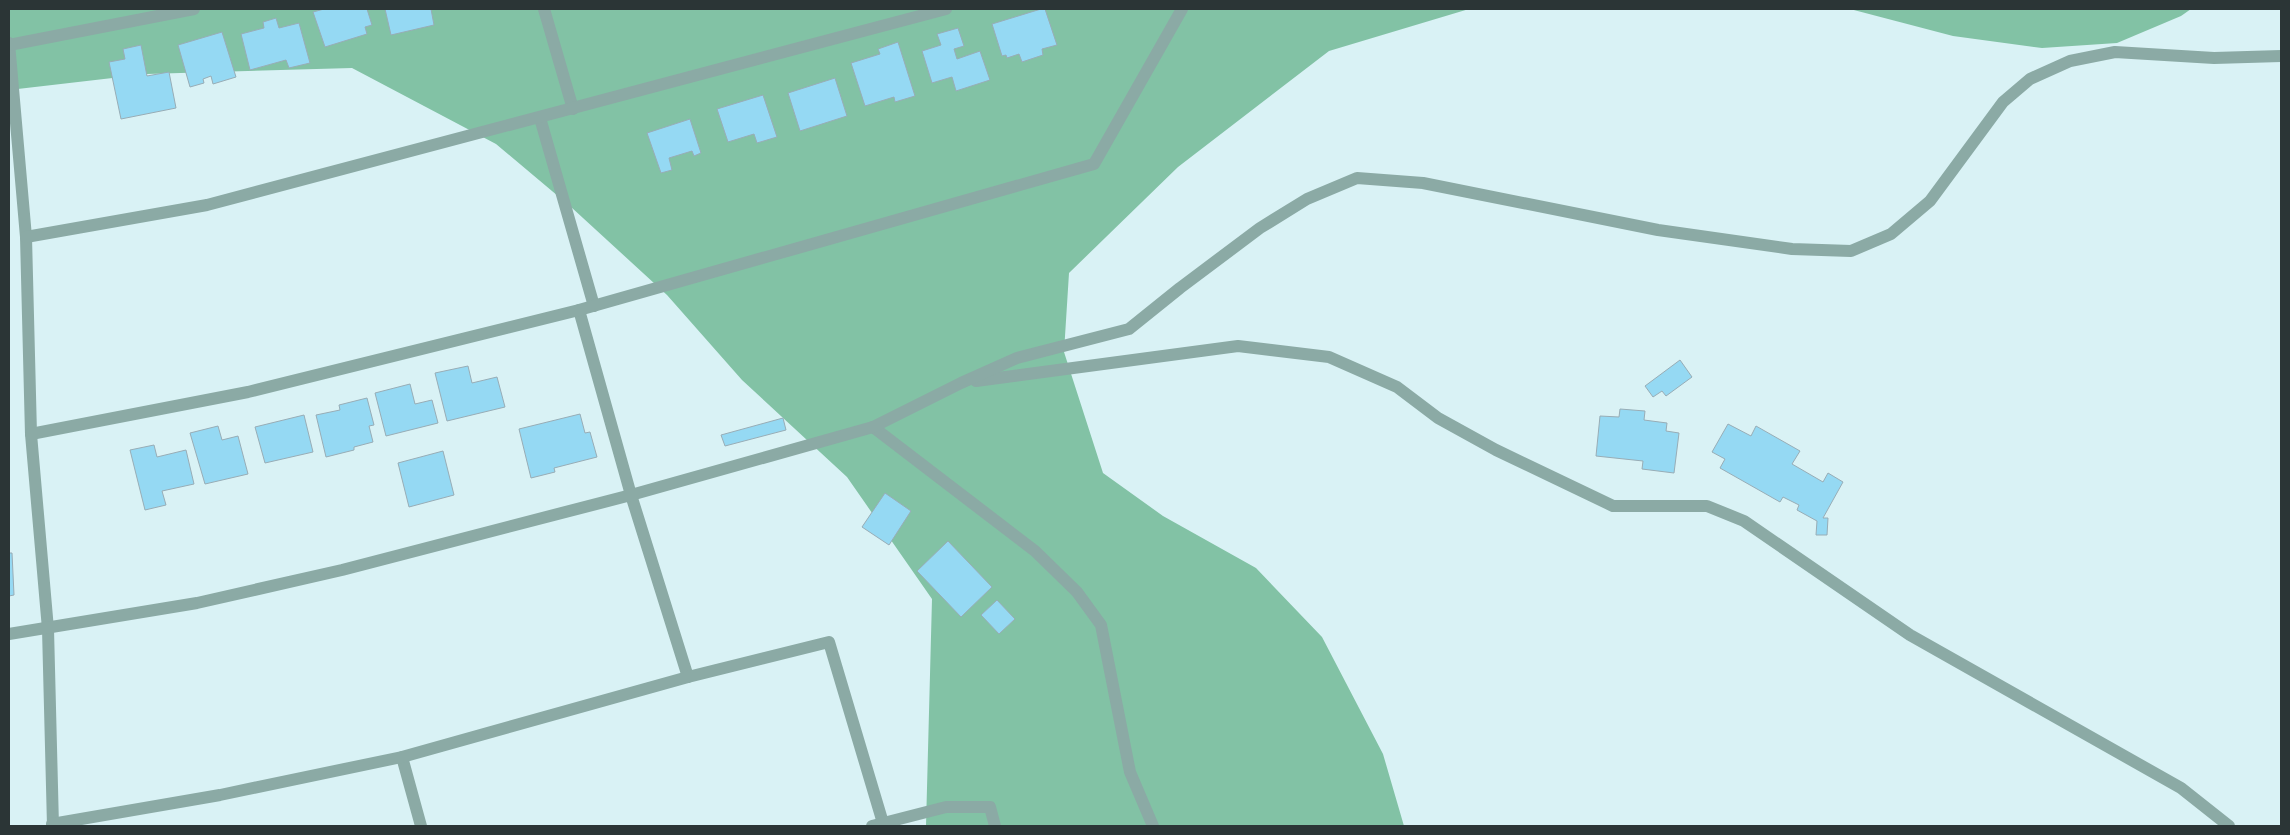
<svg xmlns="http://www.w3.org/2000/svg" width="2290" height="835" font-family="'Crimson Pro',serif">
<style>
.forest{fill:#82c2a5}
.building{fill:#95d9f3;stroke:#98adb6}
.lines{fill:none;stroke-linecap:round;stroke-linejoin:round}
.minor{stroke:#8baaa5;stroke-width:12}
</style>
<rect width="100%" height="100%" fill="#d9f2f5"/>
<!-- forest -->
<g class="forest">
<path d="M 9,9 L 1469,9 L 1329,51 L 1178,167 L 1069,273 L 1064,352 L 1103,473 L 1163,516 L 1256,568 L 1322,637 L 1383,754 L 1404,826 L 926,826 L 932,599 L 847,477 L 742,380 L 667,295 L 571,207 L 496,144 L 352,68 L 147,74 L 9,90 Z"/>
<path d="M 1850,9 L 2191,9 L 2181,16 L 2117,43 L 2042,48 L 1953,36 Z"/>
</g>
<!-- building -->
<g class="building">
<path d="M 324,9 L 367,9 L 372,25 L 365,27 L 367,34 L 325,47 L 313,12 Z"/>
<path d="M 385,9 L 431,9 L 434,25 L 391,35 Z"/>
<path d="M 1041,9 L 1045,9 L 1057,45 L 1042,49 L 1043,55 L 1022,62 L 1019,54 L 1007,58 L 1006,55 L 1002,56 L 992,24 Z"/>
<path d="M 276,18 L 279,28 L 299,23 L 310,63 L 289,68 L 286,60 L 250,70 L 241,34 L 264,28 L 263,22 Z"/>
<path d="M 958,28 L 964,46 L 954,49 L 957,59 L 980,51 L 990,80 L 956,91 L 952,77 L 932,83 L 922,51 L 941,45 L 937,34 Z"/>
<path d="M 222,32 L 236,77 L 213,84 L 211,76 L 203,79 L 204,83 L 190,87 L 178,45 Z"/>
<path d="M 898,42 L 915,96 L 895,102 L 894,97 L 865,106 L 851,63 L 880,54 L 878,49 Z"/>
<path d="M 141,45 L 147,76 L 169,72 L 176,108 L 121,119 L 109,62 L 125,59 L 123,49 Z"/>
<path d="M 835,78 L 847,116 L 800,131 L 788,93 Z"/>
<path d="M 763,95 L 777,137 L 757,143 L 754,134 L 728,142 L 717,109 Z"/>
<path d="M 690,119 L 701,153 L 694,156 L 692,151 L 669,158 L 672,170 L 661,173 L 647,133 Z"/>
<path d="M 1680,360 L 1692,377 L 1666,396 L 1662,391 L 1653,397 L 1645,386 Z"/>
<path d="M 468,366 L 472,383 L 497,377 L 505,407 L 447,421 L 435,373 Z"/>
<path d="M 410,384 L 415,404 L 432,400 L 438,423 L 386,436 L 375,393 Z"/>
<path d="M 367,398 L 374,425 L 369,426 L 373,442 L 354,447 L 354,450 L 326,457 L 316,415 L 340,410 L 339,405 Z"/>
<path d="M 1620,409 L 1645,411 L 1644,420 L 1667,423 L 1666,431 L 1679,433 L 1674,473 L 1642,469 L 1643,461 L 1596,456 L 1600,416 L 1619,417 Z"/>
<path d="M 580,414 L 585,433 L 590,432 L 597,457 L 554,468 L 555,472 L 531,478 L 519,429 Z"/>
<path d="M 304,415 L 313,452 L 265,463 L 255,427 Z"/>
<path d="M 783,418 L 786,430 L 725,446 L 721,435 Z"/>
<path d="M 1728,424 L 1751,436 L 1756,426 L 1800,451 L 1792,464 L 1823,482 L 1828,473 L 1843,482 L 1823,518 L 1828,518 L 1827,535 L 1816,535 L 1817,521 L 1797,510 L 1799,505 L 1783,497 L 1780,502 L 1720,468 L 1725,459 L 1712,452 Z"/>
<path d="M 218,426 L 222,440 L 238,436 L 248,474 L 205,484 L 190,433 Z"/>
<path d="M 154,445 L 157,457 L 186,450 L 194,484 L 162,491 L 166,505 L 145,510 L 130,450 Z"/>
<path d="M 443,451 L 454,495 L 409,507 L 398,463 Z"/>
<path d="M 885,493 L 911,511 L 889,545 L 862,527 Z"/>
<path d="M 948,541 L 992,587 L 961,617 L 917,571 Z"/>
<path d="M 9,553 L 12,553 L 14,595 L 9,596 Z"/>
<path d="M 997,600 L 1015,619 L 999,634 L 981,615 Z"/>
</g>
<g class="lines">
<!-- minor -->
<g class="minor">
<path d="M 544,9 L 573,109"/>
<path d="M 9,43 L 26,237 L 31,434 L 48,629 L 53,826"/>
<path d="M 9,45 L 194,9"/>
<path d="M 540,118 L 594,306"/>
<path d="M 26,237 L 207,205 L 946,9"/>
<path d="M 579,310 L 631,495 L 688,677"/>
<path d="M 976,381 L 1238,346 L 1329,357 L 1397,387 L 1438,418 L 1496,450 L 1613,506 L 1707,506 L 1744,521 L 1910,635 L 2181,788 L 2229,826"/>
<path d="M 873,427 L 1035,551 L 1077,592 L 1101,625 L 1130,772 L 1153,826"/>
<path d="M 31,434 L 248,392 L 579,310 L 1094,164 L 1182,9"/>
<path d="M 9,634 L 197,603 L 342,570 L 631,495 L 873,427 L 961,383 L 1017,358 L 1129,329 L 1180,288 L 1260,228 L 1307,199 L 1357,178 L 1423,183 L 1658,230 L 1792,249 L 1851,251 L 1891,234 L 1930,201 L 2003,102 L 2030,79 L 2070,61 L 2115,52 L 2214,58 L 2281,56"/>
<path d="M 402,757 L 421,826"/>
<path d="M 52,824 L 220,795 L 402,757 L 688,677 L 829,642 L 883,823"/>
<path d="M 872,826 L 946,807 L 990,807 L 995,826"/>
</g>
</g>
<!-- border -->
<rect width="2290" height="835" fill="none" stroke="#2b3536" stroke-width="20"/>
</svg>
